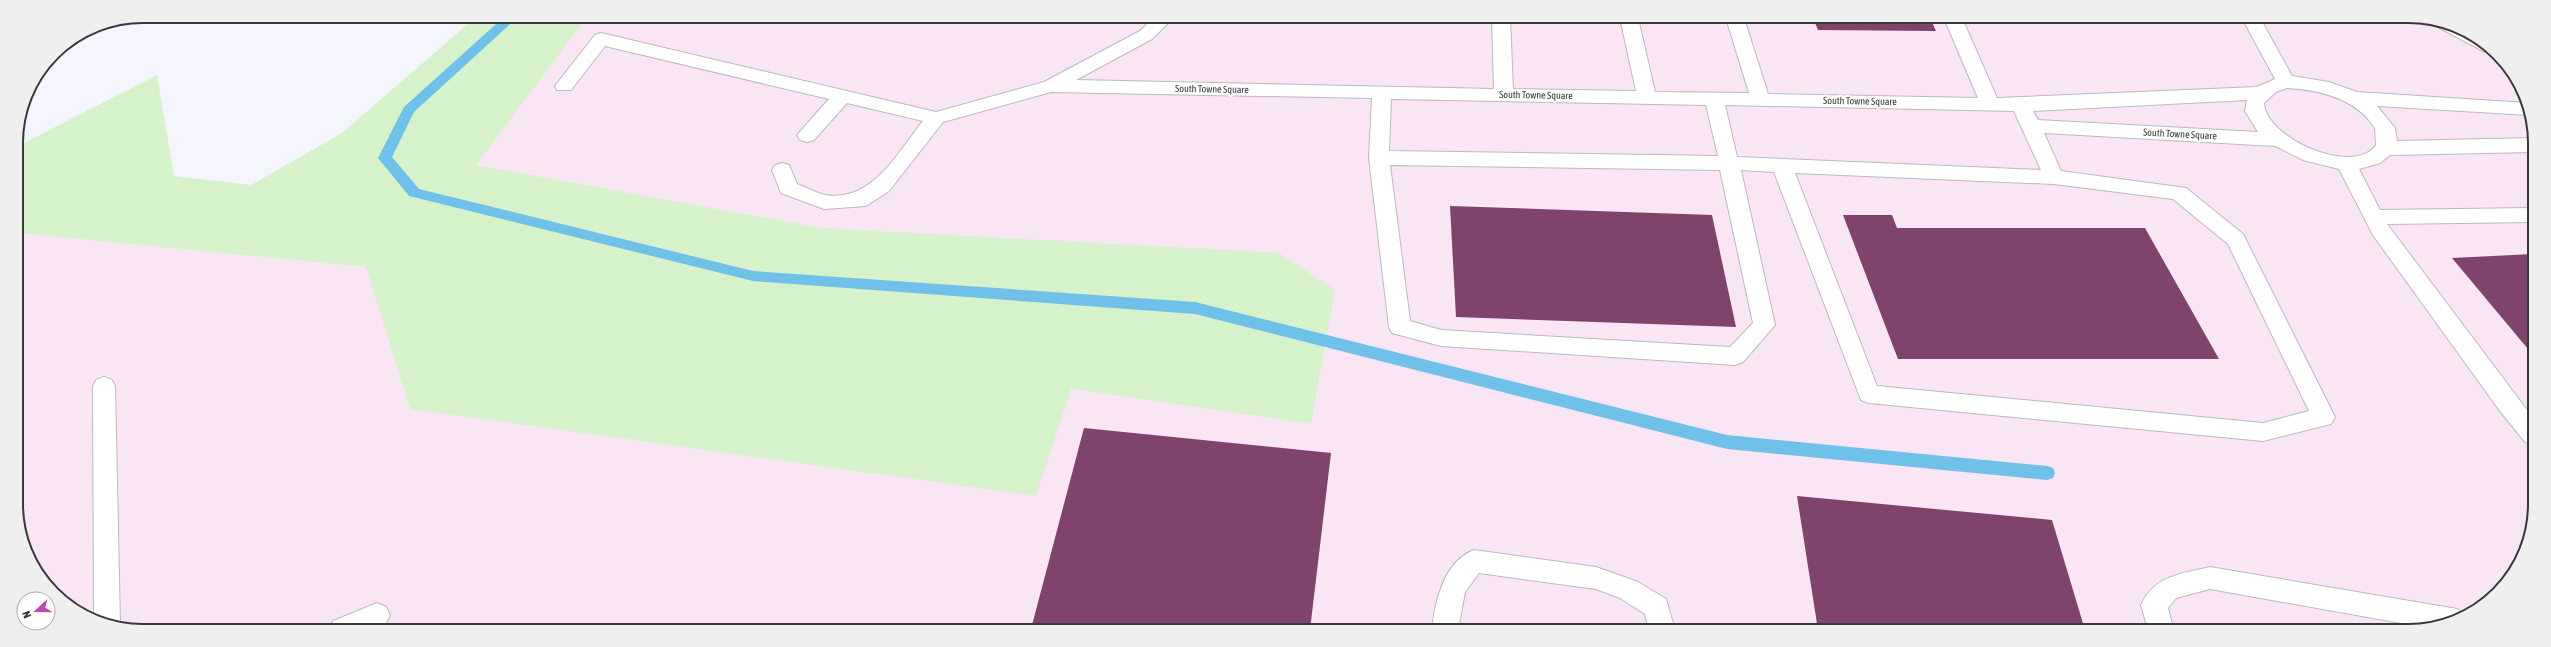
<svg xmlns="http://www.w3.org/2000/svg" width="2551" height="647" font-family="'Asap Condensed',sans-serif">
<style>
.commercial{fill:#f9e5f4}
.green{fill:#d5f2cb}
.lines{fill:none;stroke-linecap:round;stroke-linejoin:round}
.stream{fill:#70c1ea;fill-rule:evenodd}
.building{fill:#7f436c}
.service-casing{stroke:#bab9c1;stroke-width:2}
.service{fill:#fff;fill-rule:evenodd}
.labels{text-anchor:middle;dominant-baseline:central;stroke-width:4;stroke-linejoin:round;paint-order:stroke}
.street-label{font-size:10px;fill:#38383b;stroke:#fff}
.rim{fill:none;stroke:#38383b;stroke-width:2}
</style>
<rect width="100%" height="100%" fill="#f5f5fd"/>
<!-- commercial -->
<path class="commercial" d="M 588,16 L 2433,18 L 2471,33 L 2498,53 L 2522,87 L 2533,119 L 2533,529 L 2518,568 L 2491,600 L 2456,621 L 2416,631 L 118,629 L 80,614 L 53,594 L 29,560 L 18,529 L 17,233 L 367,267 L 410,409 L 1070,389 L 1311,424 L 822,228 L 475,165 Z"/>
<!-- green -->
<path class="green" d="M 477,16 L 588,16 L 476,165 L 822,228 L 1279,253 L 1335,290 L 1311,424 L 1071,389 L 1036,496 L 410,409 L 366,267 L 17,233 L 16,147 L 157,75 L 174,176 L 251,185 L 342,133 Z"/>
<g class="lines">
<!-- stream -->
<path class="stream" d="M 505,16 L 519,16 L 414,112 L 392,157 L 419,189 L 753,271 L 1195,302 L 1727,435 L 2047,466 L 2053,468 L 2055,473 L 2053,478 L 2047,480 L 1727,449 L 1195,314 L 753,281 L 409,196 L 378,158 L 404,107 Z"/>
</g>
<!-- building -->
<g class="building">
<path d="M 1813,18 L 1930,18 L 1936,31 L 1818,30 Z"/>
<path d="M 1450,206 L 1712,215 L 1736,327 L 1456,317 Z"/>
<path d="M 1843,215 L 1892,215 L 1897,228 L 2145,228 L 2219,359 L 1898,359 Z"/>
<path d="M 2533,254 L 2533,355 L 2452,258 Z"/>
<path d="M 1084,428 L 1331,453 L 1310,630 L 1031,629 Z"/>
<path d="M 1797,496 L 2052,520 L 2085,630 L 1818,630 Z"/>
</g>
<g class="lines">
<defs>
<g id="service">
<path d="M 1154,17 L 1174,17 L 1152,39 L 1076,80 L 1494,89 L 1492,17 L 1510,17 L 1513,89 L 1636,91 L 1620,18 L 1638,18 L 1655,92 L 1749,93 L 1726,18 L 1744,18 L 1768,94 L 1978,98 L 1944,18 L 1962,18 L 1997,98 L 2257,87 L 2275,79 L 2242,18 L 2260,18 L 2292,76 L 2329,82 L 2357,92 L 2527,103 L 2531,115 L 2529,115 L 2377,106 L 2395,128 L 2397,141 L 2533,138 L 2533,152 L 2390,155 L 2380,163 L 2359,169 L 2380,210 L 2533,208 L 2533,222 L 2387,224 L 2533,418 L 2533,444 L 2525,442 L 2500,411 L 2373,235 L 2339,169 L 2303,160 L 2275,146 L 2044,133 L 2061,171 L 2186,188 L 2243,234 L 2335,417 L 2331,424 L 2263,441 L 1869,403 L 1861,400 L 1774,172 L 1741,170 L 1775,325 L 1743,362 L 1735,365 L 1441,346 L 1392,333 L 1389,327 L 1369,158 L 1372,98 L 1051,92 L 943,122 L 889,191 L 866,206 L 824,209 L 781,193 L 772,170 L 775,165 L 782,163 L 789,165 L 797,184 C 806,187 816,193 825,195 C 872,203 898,152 923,121 L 847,103 L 814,140 L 807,142 L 800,140 L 797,135 L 829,99 L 605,46 L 571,90 L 557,90 L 555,86 L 595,35 L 601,33 L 936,112 L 1044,82 L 1140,31 ZM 2287,88 C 2320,90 2356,98 2375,128 L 2376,145 C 2354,177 2265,138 2264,103 L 2276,92 ZM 1391,99 L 1706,105 L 1718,156 L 1389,151 ZM 2247,100 L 2245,111 L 2258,132 L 2038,120 L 2033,111 ZM 1725,105 L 2014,111 L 2041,170 L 1737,157 ZM 1390,165 L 1720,170 L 1753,323 L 1730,347 L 1441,330 L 1410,321 ZM 1795,173 L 2054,184 L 2173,199 L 2228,244 L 2309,411 L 2263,423 L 1877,386 Z"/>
<path d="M 2435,19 L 2471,33 L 2496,52 L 2485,52 L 2436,26 L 2433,22 Z"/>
<path d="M 104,377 L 112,380 L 115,386 L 120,624 L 118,628 L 94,619 L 93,386 L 96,380 Z"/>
<path d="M 1474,550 L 1596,567 L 1638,582 L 1666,599 L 1675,630 L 1649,630 L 1645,614 L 1620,598 L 1596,589 L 1479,573 L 1465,592 L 1458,630 L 1432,630 C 1435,602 1444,561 1474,550 Z"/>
<path d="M 2210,567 L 2457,609 L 2467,615 L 2456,621 L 2429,628 L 2210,589 L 2176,598 L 2168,608 L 2174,631 L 2148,630 L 2141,605 C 2155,575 2181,574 2210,567 Z"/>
<path d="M 377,603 L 386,607 L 390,615 L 386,623 L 372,629 L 329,629 L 333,621 Z"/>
</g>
</defs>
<!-- service casing -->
<use href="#service" class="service-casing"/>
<!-- service -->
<use href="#service" class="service"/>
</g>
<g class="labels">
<!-- street labels -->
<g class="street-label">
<text transform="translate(1212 89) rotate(1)">South Towne Square</text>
<text transform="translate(1536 95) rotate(1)">South Towne Square</text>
<text transform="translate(1860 101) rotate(1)">South Towne Square</text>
<text transform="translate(2180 134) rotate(3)">South Towne Square</text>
</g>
</g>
<!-- crop -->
<path d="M0 0H2551V647H0ZM143 23H2408A120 120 0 0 1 2528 143V504A120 120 0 0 1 2408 624H143A120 120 0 0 1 23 504V143A120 120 0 0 1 143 23Z" fill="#efefef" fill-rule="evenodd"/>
<path class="rim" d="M143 23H2408A120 120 0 0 1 2528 143V504A120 120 0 0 1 2408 624H143A120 120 0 0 1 23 504V143A120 120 0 0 1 143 23Z"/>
<!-- north arrow -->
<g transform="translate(36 611) rotate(249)"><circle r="19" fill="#ffffff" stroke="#afafb1"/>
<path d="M0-3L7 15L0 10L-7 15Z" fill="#b94dad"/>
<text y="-6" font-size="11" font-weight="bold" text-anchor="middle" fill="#38383b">N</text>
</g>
</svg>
